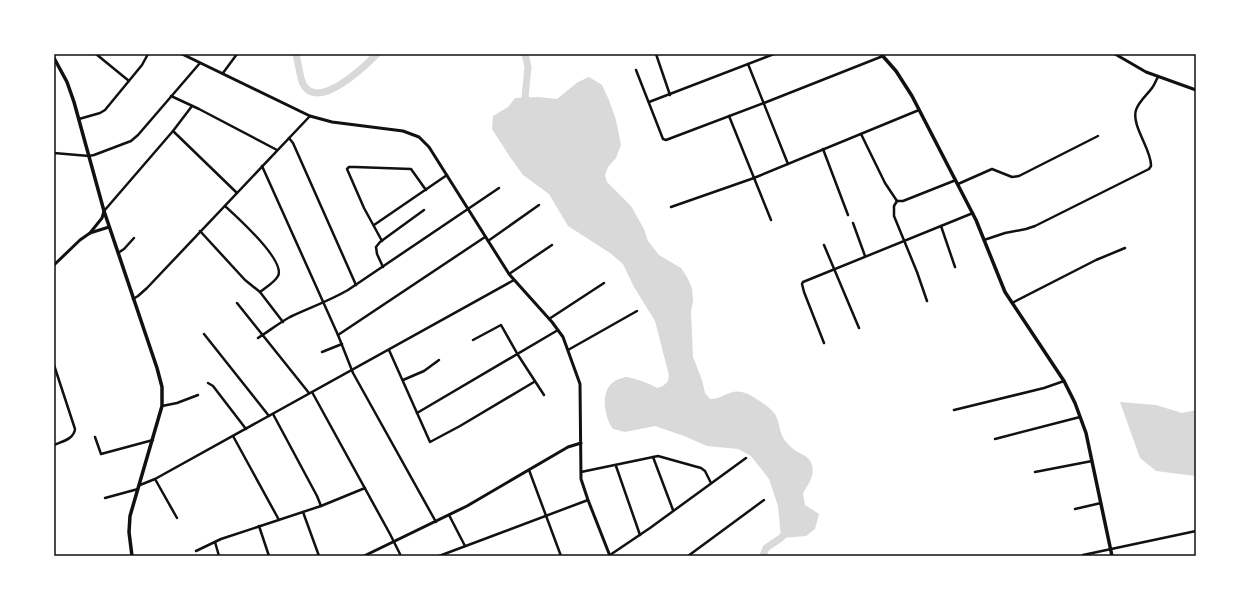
<svg xmlns="http://www.w3.org/2000/svg" width="1250" height="610" font-family="'DejaVu Sans',sans-serif">
<style>
.water{fill:#d9d9d9}
.lines{fill:none;stroke-linecap:round;stroke-linejoin:round}
.river{stroke:#d9d9d9;stroke-width:7}
.minor{stroke:#111;stroke-width:2.5}
.tertiary{stroke:#111;stroke-width:3}
.secondary{stroke:#111;stroke-width:3.5}
.neatline{fill:none;stroke:#111;stroke-width:1.5}
</style>
<rect width="100%" height="100%" fill="#fff"/>
<!-- water -->
<g class="water">
<path d="M 589,77 L 602,85 L 609,100 L 616,120 L 621,145 L 616,158 L 608,167 L 605,175 L 607,182 L 631,206 L 644,229 L 648,241 L 659,255 L 681,268 L 687,277 L 692,288 L 693,301 L 691,312 L 693,357 L 702,380 L 705,393 L 710,399 C 722,399 730,389 742,392 C 751,394 770,407 775,414 C 779,420 779,429 782,435 C 783,439 788,444 791,447 C 797,454 809,454 812,465 C 815,476 808,485 803,493 L 805,505 L 819,514 L 815,529 L 806,536 L 781,538 L 778,506 L 769,479 L 751,456 L 738,449 L 707,446 L 684,436 L 655,426 L 625,432 L 613,429 C 603,415 599,386 619,379 C 620,379 625,377 625,377 C 632,377 651,384 657,388 L 663,386 L 668,381 L 669,375 L 665,360 L 655,321 L 634,287 L 623,264 L 610,253 L 568,226 L 549,194 L 523,175 L 510,157 L 492,129 L 493,116 L 508,107 L 515,98 L 539,97 L 557,99 L 578,82 Z"/>
<path d="M 1120,402 L 1156,405 L 1182,413 L 1196,410 L 1196,476 L 1156,471 L 1140,458 Z"/>
</g>
<g class="lines">
<!-- river -->
<g class="river">
<path d="M 296,54 C 298,61 300,78 303,84 C 318,112 365,66 377,54"/>
<path d="M 525,54 L 528,67 L 525,97 L 531,105"/>
<path d="M 763,556 L 766,548 L 781,538 L 787,531"/>
</g>
<!-- minor -->
<g class="minor">
<path d="M 96,54 L 129,81"/>
<path d="M 656,54 L 670,95"/>
<path d="M 748,64 L 788,164"/>
<path d="M 636,70 L 663,139 L 666,140 L 764,103 L 883,56"/>
<path d="M 223,73 L 237,54"/>
<path d="M 171,96 L 199,109 L 277,150"/>
<path d="M 649,102 L 774,54"/>
<path d="M 729,116 L 771,220"/>
<path d="M 79,119 L 100,113 L 105,110 L 142,65 L 148,54"/>
<path d="M 173,131 L 237,193"/>
<path d="M 861,134 L 885,183 L 897,201"/>
<path d="M 289,138 L 293,143 L 356,285"/>
<path d="M 823,149 L 848,215"/>
<path d="M 54,153 L 89,156 L 94,155 L 131,141 L 138,135 L 200,63"/>
<path d="M 262,166 L 338,335 L 353,373 L 436,522"/>
<path d="M 958,184 L 992,169 L 1012,177 L 1019,176 L 1098,136"/>
<path d="M 897,201 L 894,206 L 894,216 L 917,272 L 927,301"/>
<path d="M 897,201 L 903,201 L 956,180"/>
<path d="M 225,206 C 236,216 286,261 278,276 C 275,282 265,288 260,292"/>
<path d="M 671,207 L 754,178 L 919,110"/>
<path d="M 104,211 L 173,131 L 192,106"/>
<path d="M 853,223 L 865,256"/>
<path d="M 374,225 L 447,175"/>
<path d="M 941,226 L 955,267"/>
<path d="M 200,231 L 245,280 L 260,292 L 283,322"/>
<path d="M 984,240 L 1005,233 L 1026,229 L 1035,226 L 1149,169 L 1151,166 C 1152,150 1131,126 1136,110 C 1139,101 1147,95 1152,88 C 1155,84 1156,80 1158,77"/>
<path d="M 382,241 L 364,208 L 347,169 L 349,167 L 355,167 L 411,169 L 426,190"/>
<path d="M 488,241 L 539,205"/>
<path d="M 824,245 L 859,328"/>
<path d="M 118,253 L 124,249 L 134,238"/>
<path d="M 383,267 L 377,254 L 376,247 L 380,242 L 424,210"/>
<path d="M 509,274 L 552,245"/>
<path d="M 133,299 L 138,296 L 147,288 L 310,116"/>
<path d="M 237,303 L 309,393"/>
<path d="M 1012,303 L 1096,260 L 1125,248"/>
<path d="M 549,319 L 604,283"/>
<path d="M 204,334 L 269,416"/>
<path d="M 338,335 L 485,237"/>
<path d="M 258,338 C 269,331 279,323 290,317 C 309,308 329,301 348,290 L 499,188"/>
<path d="M 473,340 L 501,325 L 518,355 L 544,395"/>
<path d="M 824,343 L 804,292 L 802,284 L 803,282 L 973,213"/>
<path d="M 389,350 L 430,442 L 460,426 L 534,382"/>
<path d="M 568,350 L 637,311"/>
<path d="M 322,352 L 342,344"/>
<path d="M 54,365 L 75,429 C 74,439 63,441 54,445"/>
<path d="M 403,380 L 424,371 L 439,360"/>
<path d="M 208,383 L 213,386 L 246,429"/>
<path d="M 312,392 L 390,534 L 401,556"/>
<path d="M 162,406 L 177,403 L 198,395"/>
<path d="M 954,410 L 1044,388 L 1064,381"/>
<path d="M 417,413 L 558,330"/>
<path d="M 273,414 L 317,496 L 321,506"/>
<path d="M 233,436 L 279,520"/>
<path d="M 95,437 L 101,454 L 153,440"/>
<path d="M 995,439 L 1080,417"/>
<path d="M 653,457 L 673,510"/>
<path d="M 616,466 L 640,535"/>
<path d="M 529,470 L 561,556"/>
<path d="M 581,472 L 658,456 L 701,468 L 705,471 L 711,483"/>
<path d="M 1035,472 L 1092,461"/>
<path d="M 155,479 L 177,518"/>
<path d="M 140,485 L 155,479 L 514,280"/>
<path d="M 105,498 L 138,489"/>
<path d="M 1075,509 L 1101,503"/>
<path d="M 303,512 L 319,556"/>
<path d="M 449,515 L 465,546"/>
<path d="M 259,526 L 269,556"/>
<path d="M 215,542 L 219,556"/>
<path d="M 196,551 L 221,539 L 321,506 L 365,488"/>
<path d="M 610,555 L 650,528 L 746,458"/>
<path d="M 1083,555 L 1196,531"/>
<path d="M 439,556 L 588,500"/>
<path d="M 688,556 L 764,500"/>
</g>
<!-- tertiary -->
<g class="tertiary">
<path d="M 182,54 L 310,116 L 332,122 L 403,131 L 419,137 L 429,147 L 509,274 L 552,322 L 563,337 L 580,384 L 581,479 L 588,500 L 610,556"/>
<path d="M 1115,54 L 1146,72 L 1196,90"/>
<path d="M 90,233 L 102,218 L 104,211"/>
<path d="M 54,265 L 80,240 L 90,233 L 109,227"/>
<path d="M 364,556 L 467,506 L 568,447 L 581,443"/>
</g>
<!-- secondary -->
<g class="secondary">
<path d="M 881,54 L 896,71 L 912,96 L 976,220 L 1005,292 L 1064,381 L 1075,403 L 1086,433 L 1112,556"/>
<path d="M 54,58 L 67,82 L 74,102 L 104,211 L 157,368 L 162,387 L 162,406 L 130,516 L 129,532 L 132,556"/>
</g>
</g>
<!-- border -->
<rect width="1250" height="610" fill="none" stroke="#ffffff" stroke-width="110"/>
<rect x="55" y="55" width="1140" height="500" class="neatline"/>
</svg>
